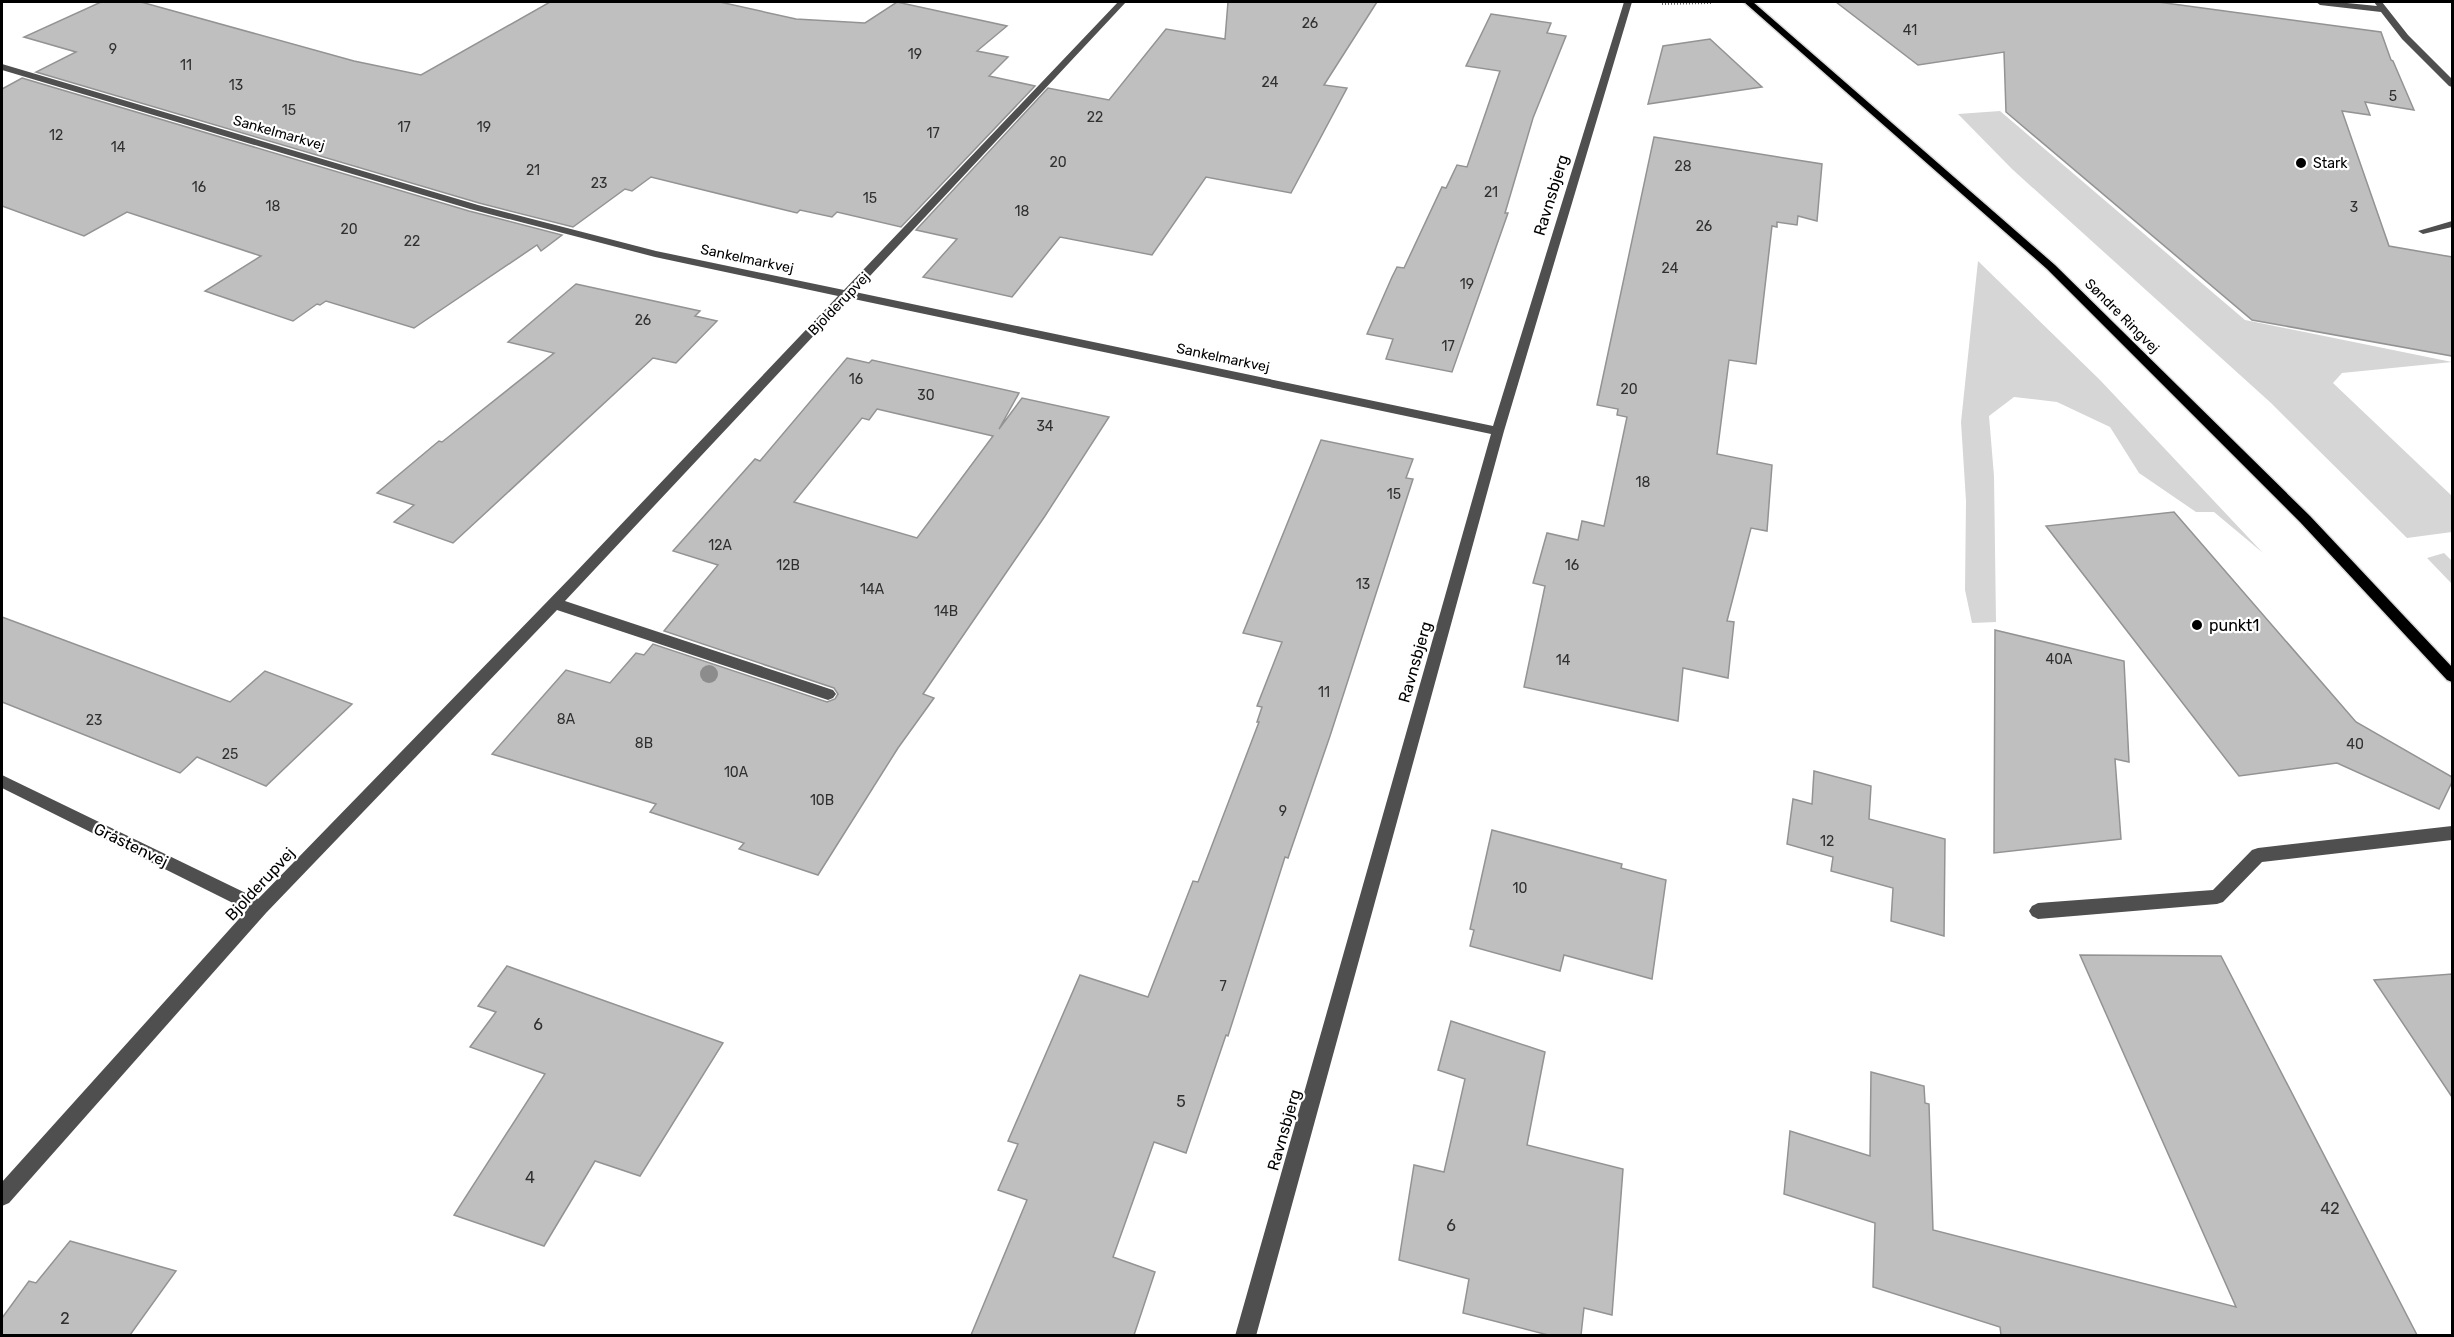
<svg xmlns="http://www.w3.org/2000/svg" width="2454" height="1337" font-family="Rubik,sans-serif">
<style>
.green{fill:#d6d6d6}
.building{fill:#bfbfbf;stroke:#939393;stroke-width:1.5;fill-rule:evenodd}
.lines{fill:none;stroke-linecap:round;stroke-linejoin:round}
.major-casing{stroke:#dbdbdb;stroke-width:3}
.path{stroke:#717171;stroke-width:2;stroke-dasharray:1 2;stroke-linecap:butt}
.minor{fill:#4f4f4f;fill-rule:evenodd}
.major{fill:#000;fill-rule:evenodd}
.tree{fill:#8c8c8c}
.poi-dot{fill:#000;stroke:#fff;stroke-width:2}
.labels{text-anchor:middle;dominant-baseline:central;stroke-width:4.5;stroke-linejoin:round;paint-order:stroke}
.number-label{font-size:14px;fill:#303030}
.far-street-label{font-size:14px;fill:#000;stroke:#fff}
.far-poi-label{font-size:14px;fill:#000;stroke:#fff;text-anchor:start}
.street-label{font-size:16px;fill:#000;stroke:#fff}
.poi-label{font-size:16px;fill:#000;stroke:#fff;text-anchor:start}
.near-number-label{font-size:16px;fill:#303030}
</style>
<rect width="100%" height="100%" fill="#fff"/>
<!-- green -->
<g class="green">
<path d="M 2000,111 L 2245,320 L 2452,362 L 2342,373 L 2333,383 L 2452,496 L 2452,532 L 2407,538 L 2271,403 L 2012,169 L 1958,114 Z"/>
<path d="M 1978,261 L 2100,380 L 2263,553 L 2214,512 L 2196,512 L 2139,473 L 2110,427 L 2057,402 L 2014,397 L 1989,416 L 1994,476 L 1996,622 L 1972,623 L 1965,590 L 1966,501 L 1961,422 Z"/>
<path d="M 2444,553 L 2452,561 L 2452,584 L 2427,558 Z"/>
</g>
<!-- building -->
<g class="building">
<path d="M 101,2 L 141,2 L 354,61 L 421,75 L 550,2 L 720,2 L 796,19 L 865,23 L 897,2 L 1007,26 L 977,51 L 1008,57 L 989,76 L 1035,86 L 901,227 L 837,212 L 832,217 L 800,210 L 797,213 L 651,177 L 632,191 L 625,189 L 573,227 L 479,203 L 36,72 L 76,52 L 24,37 Z"/>
<path d="M 1228,2 L 1377,2 L 1324,85 L 1347,88 L 1291,193 L 1206,177 L 1152,255 L 1060,237 L 1012,297 L 923,277 L 957,239 L 916,230 L 1048,88 L 1109,100 L 1166,29 L 1225,39 Z"/>
<path d="M 1836,2 L 2158,2 L 2381,32 L 2391,60 L 2393,61 L 2414,110 L 2365,102 L 2370,115 L 2342,111 L 2389,246 L 2452,257 L 2452,356 L 2252,320 L 2006,112 L 2004,52 L 1918,65 Z"/>
<path d="M 1491,14 L 1551,23 L 1547,33 L 1566,36 L 1533,118 L 1505,213 L 1508,213 L 1452,372 L 1386,359 L 1393,339 L 1367,334 L 1392,277 L 1397,267 L 1404,268 L 1442,187 L 1446,188 L 1457,165 L 1467,167 L 1500,71 L 1466,66 Z"/>
<path d="M 1710,39 L 1762,87 L 1648,104 L 1663,46 Z"/>
<path d="M 22,78 L 469,211 L 562,235 L 541,251 L 537,245 L 414,328 L 326,301 L 320,305 L 317,304 L 293,321 L 205,291 L 261,256 L 127,212 L 84,236 L 2,206 L 2,89 Z"/>
<path d="M 1654,137 L 1822,164 L 1817,221 L 1798,216 L 1797,225 L 1777,222 L 1777,227 L 1772,226 L 1756,364 L 1729,360 L 1717,454 L 1772,465 L 1767,531 L 1751,528 L 1727,621 L 1734,622 L 1728,678 L 1683,668 L 1678,721 L 1524,687 L 1545,586 L 1533,583 L 1547,533 L 1578,540 L 1582,521 L 1604,526 L 1627,417 L 1617,415 L 1618,409 L 1597,405 Z"/>
<path d="M 576,284 L 700,311 L 695,316 L 717,321 L 676,363 L 653,358 L 453,543 L 394,522 L 414,505 L 377,493 L 439,441 L 442,442 L 554,353 L 508,342 Z"/>
<path d="M 847,358 L 869,363 L 872,360 L 1019,393 L 999,429 L 1022,398 L 1109,417 L 1045,516 L 923,694 L 934,698 L 898,748 L 818,875 L 739,849 L 744,843 L 650,812 L 656,804 L 492,754 L 566,670 L 610,683 L 636,653 L 644,655 L 653,644 L 827,702 L 835,699 L 838,694 L 834,688 L 664,631 L 718,565 L 673,551 L 755,459 L 760,461 ZM 877,409 L 993,436 L 917,538 L 794,502 L 862,418 L 869,420 Z"/>
<path d="M 1321,440 L 1413,459 L 1406,478 L 1413,479 L 1330,736 L 1288,858 L 1285,857 L 1228,1036 L 1226,1035 L 1186,1153 L 1154,1142 L 1113,1257 L 1155,1272 L 1134,1335 L 971,1335 L 1027,1200 L 998,1190 L 1018,1144 L 1008,1141 L 1080,975 L 1148,997 L 1193,881 L 1198,882 L 1259,722 L 1257,722 L 1262,707 L 1257,706 L 1282,642 L 1243,633 Z"/>
<path d="M 2174,512 L 2356,722 L 2452,777 L 2452,782 L 2439,809 L 2337,763 L 2239,776 L 2046,526 Z"/>
<path d="M 2,617 L 230,702 L 265,671 L 352,704 L 266,786 L 197,757 L 180,773 L 2,702 Z"/>
<path d="M 1995,630 L 2124,661 L 2129,762 L 2115,759 L 2121,839 L 1994,853 Z"/>
<path d="M 1814,771 L 1871,786 L 1869,819 L 1945,839 L 1944,936 L 1891,921 L 1893,888 L 1831,871 L 1833,857 L 1787,844 L 1793,799 L 1812,804 Z"/>
<path d="M 1492,830 L 1622,864 L 1621,868 L 1666,880 L 1652,979 L 1564,955 L 1560,971 L 1470,946 L 1474,930 L 1470,929 Z"/>
<path d="M 2080,955 L 2221,956 L 2417,1335 L 2001,1335 L 2000,1327 L 1873,1287 L 1875,1223 L 1784,1194 L 1790,1131 L 1870,1156 L 1871,1072 L 1924,1086 L 1925,1103 L 1929,1104 L 1933,1230 L 2236,1307 Z"/>
<path d="M 507,966 L 723,1043 L 640,1176 L 595,1161 L 544,1246 L 454,1215 L 545,1074 L 470,1047 L 496,1012 L 478,1006 Z"/>
<path d="M 2452,974 L 2452,1097 L 2374,980 Z"/>
<path d="M 1451,1021 L 1545,1052 L 1527,1145 L 1623,1169 L 1612,1315 L 1584,1308 L 1581,1335 L 1548,1335 L 1463,1313 L 1469,1279 L 1399,1260 L 1414,1165 L 1444,1172 L 1465,1079 L 1438,1070 Z"/>
<path d="M 70,1241 L 176,1271 L 130,1335 L 2,1335 L 2,1318 L 29,1281 L 36,1283 Z"/>
</g>
<g class="lines">
<defs>
<path id="major" d="M 1744,2 L 1753,2 L 2055,265 L 2310,516 L 2452,667 L 2452,682 L 2447,680 L 2300,522 L 2047,269 Z"/>
</defs>
<!-- major casing -->
<use href="#major" class="major-casing"/>
<!-- path -->
<path class="path" d="M 1662,4 L 1711,3"/>
<!-- minor -->
<g class="minor">
<path d="M 1118,2 L 1126,2 L 855,292 L 1493,426 L 1624,2 L 1632,2 L 1504,431 L 1256,1336 L 1235,1336 L 1491,434 L 849,298 L 565,601 L 833,690 L 836,694 L 833,698 L 828,700 L 557,610 L 266,913 L 9,1203 L 2,1206 L 2,1182 L 247,910 L 2,788 L 2,775 L 258,899 L 574,574 L 838,296 L 655,257 L 470,209 L 2,70 L 2,64 L 478,205 L 656,251 L 844,290 Z"/>
<path d="M 2316,2 L 2337,2 L 2377,6 L 2374,2 L 2382,2 L 2408,35 L 2452,79 L 2452,87 L 2449,86 L 2402,39 L 2381,12 L 2320,5 Z"/>
<path d="M 2452,221 L 2452,227 L 2423,234 L 2418,231 Z"/>
<path d="M 2452,826 L 2452,840 L 2262,862 L 2223,902 L 2217,904 L 2038,919 L 2032,916 L 2029,911 L 2032,906 L 2038,903 L 2213,890 L 2252,850 L 2258,848 Z"/>
</g>
<!-- major -->
<use href="#major" class="major"/>
</g>
<!-- trees -->
<circle class="tree" cx="709" cy="674" r="9"/>
<!-- markers -->
<g class="poi-dot">
<circle cx="2301" cy="163" r="6"/>
<circle cx="2197" cy="625" r="6"/>
</g>
<g class="labels">
<!-- number labels -->
<g class="number-label">
<text x="1310" y="23">26</text>
<text x="1910" y="30">41</text>
<text x="113" y="49">9</text>
<text x="915" y="54">19</text>
<text x="186" y="65">11</text>
<text x="1270" y="82">24</text>
<text x="236" y="85">13</text>
<text x="2393" y="96">5</text>
<text x="289" y="110">15</text>
<text x="1095" y="117">22</text>
<text x="404" y="127">17</text>
<text x="484" y="127">19</text>
<text x="933" y="133">17</text>
<text x="56" y="135">12</text>
<text x="118" y="147">14</text>
<text x="1058" y="162">20</text>
<text x="1683" y="166">28</text>
<text x="533" y="170">21</text>
<text x="599" y="183">23</text>
<text x="199" y="187">16</text>
<text x="1491" y="192">21</text>
<text x="870" y="198">15</text>
<text x="273" y="206">18</text>
<text x="2354" y="207">3</text>
<text x="1022" y="211">18</text>
<text x="1704" y="226">26</text>
<text x="349" y="229">20</text>
<text x="412" y="241">22</text>
<text x="1670" y="268">24</text>
<text x="1467" y="284">19</text>
<text x="643" y="320">26</text>
<text x="1448" y="346">17</text>
<text x="856" y="379">16</text>
<text x="1629" y="389">20</text>
<text x="926" y="395">30</text>
<text x="1045" y="426">34</text>
<text x="1643" y="482">18</text>
<text x="1394" y="494">15</text>
<text x="720" y="545">12A</text>
<text x="788" y="565">12B</text>
<text x="1572" y="565">16</text>
<text x="1363" y="584">13</text>
<text x="872" y="589">14A</text>
<text x="946" y="611">14B</text>
<text x="2059" y="659">40A</text>
<text x="1563" y="660">14</text>
<text x="1324" y="692">11</text>
<text x="566" y="719">8A</text>
<text x="94" y="720">23</text>
<text x="644" y="743">8B</text>
<text x="2355" y="744">40</text>
<text x="230" y="754">25</text>
<text x="736" y="772">10A</text>
<text x="822" y="800">10B</text>
<text x="1283" y="811">9</text>
<text x="1827" y="841">12</text>
<text x="1520" y="888">10</text>
<text x="1223" y="986">7</text>
</g>
<!-- far-street labels -->
<g class="far-street-label">
<text transform="translate(279 133) rotate(16)">Sankelmarkvej</text>
<text transform="translate(747 259) rotate(12)">Sankelmarkvej</text>
<text transform="translate(839 304) rotate(-46)">Bjolderupvej</text>
<text transform="translate(2122 316) rotate(45)">Søndre Ringvej</text>
<text transform="translate(1223 358) rotate(12)">Sankelmarkvej</text>
</g>
<!-- far-poi labels -->
<g class="far-poi-label">
<text x="2313" y="163">Stark</text>
</g>
<!-- street labels -->
<g class="street-label">
<text transform="translate(1551 195) rotate(-73)">Ravnsbjerg</text>
<text transform="translate(1415 662) rotate(-74)">Ravnsbjerg</text>
<text transform="translate(131 845) rotate(26)">Gråstenvej</text>
<text transform="translate(260 884) rotate(-47)">Bjolderupvej</text>
<text transform="translate(1284 1130) rotate(-74)">Ravnsbjerg</text>
</g>
<!-- poi labels -->
<g class="poi-label">
<text x="2209" y="625">punkt1</text>
</g>
<!-- near-number labels -->
<g class="near-number-label">
<text x="538" y="1024">6</text>
<text x="1181" y="1101">5</text>
<text x="530" y="1177">4</text>
<text x="2330" y="1208">42</text>
<text x="1451" y="1225">6</text>
<text x="65" y="1318">2</text>
</g>
</g>
<!-- border -->
<rect width="2454" height="1337" fill="none" stroke="#000000" stroke-width="6"/>
</svg>
